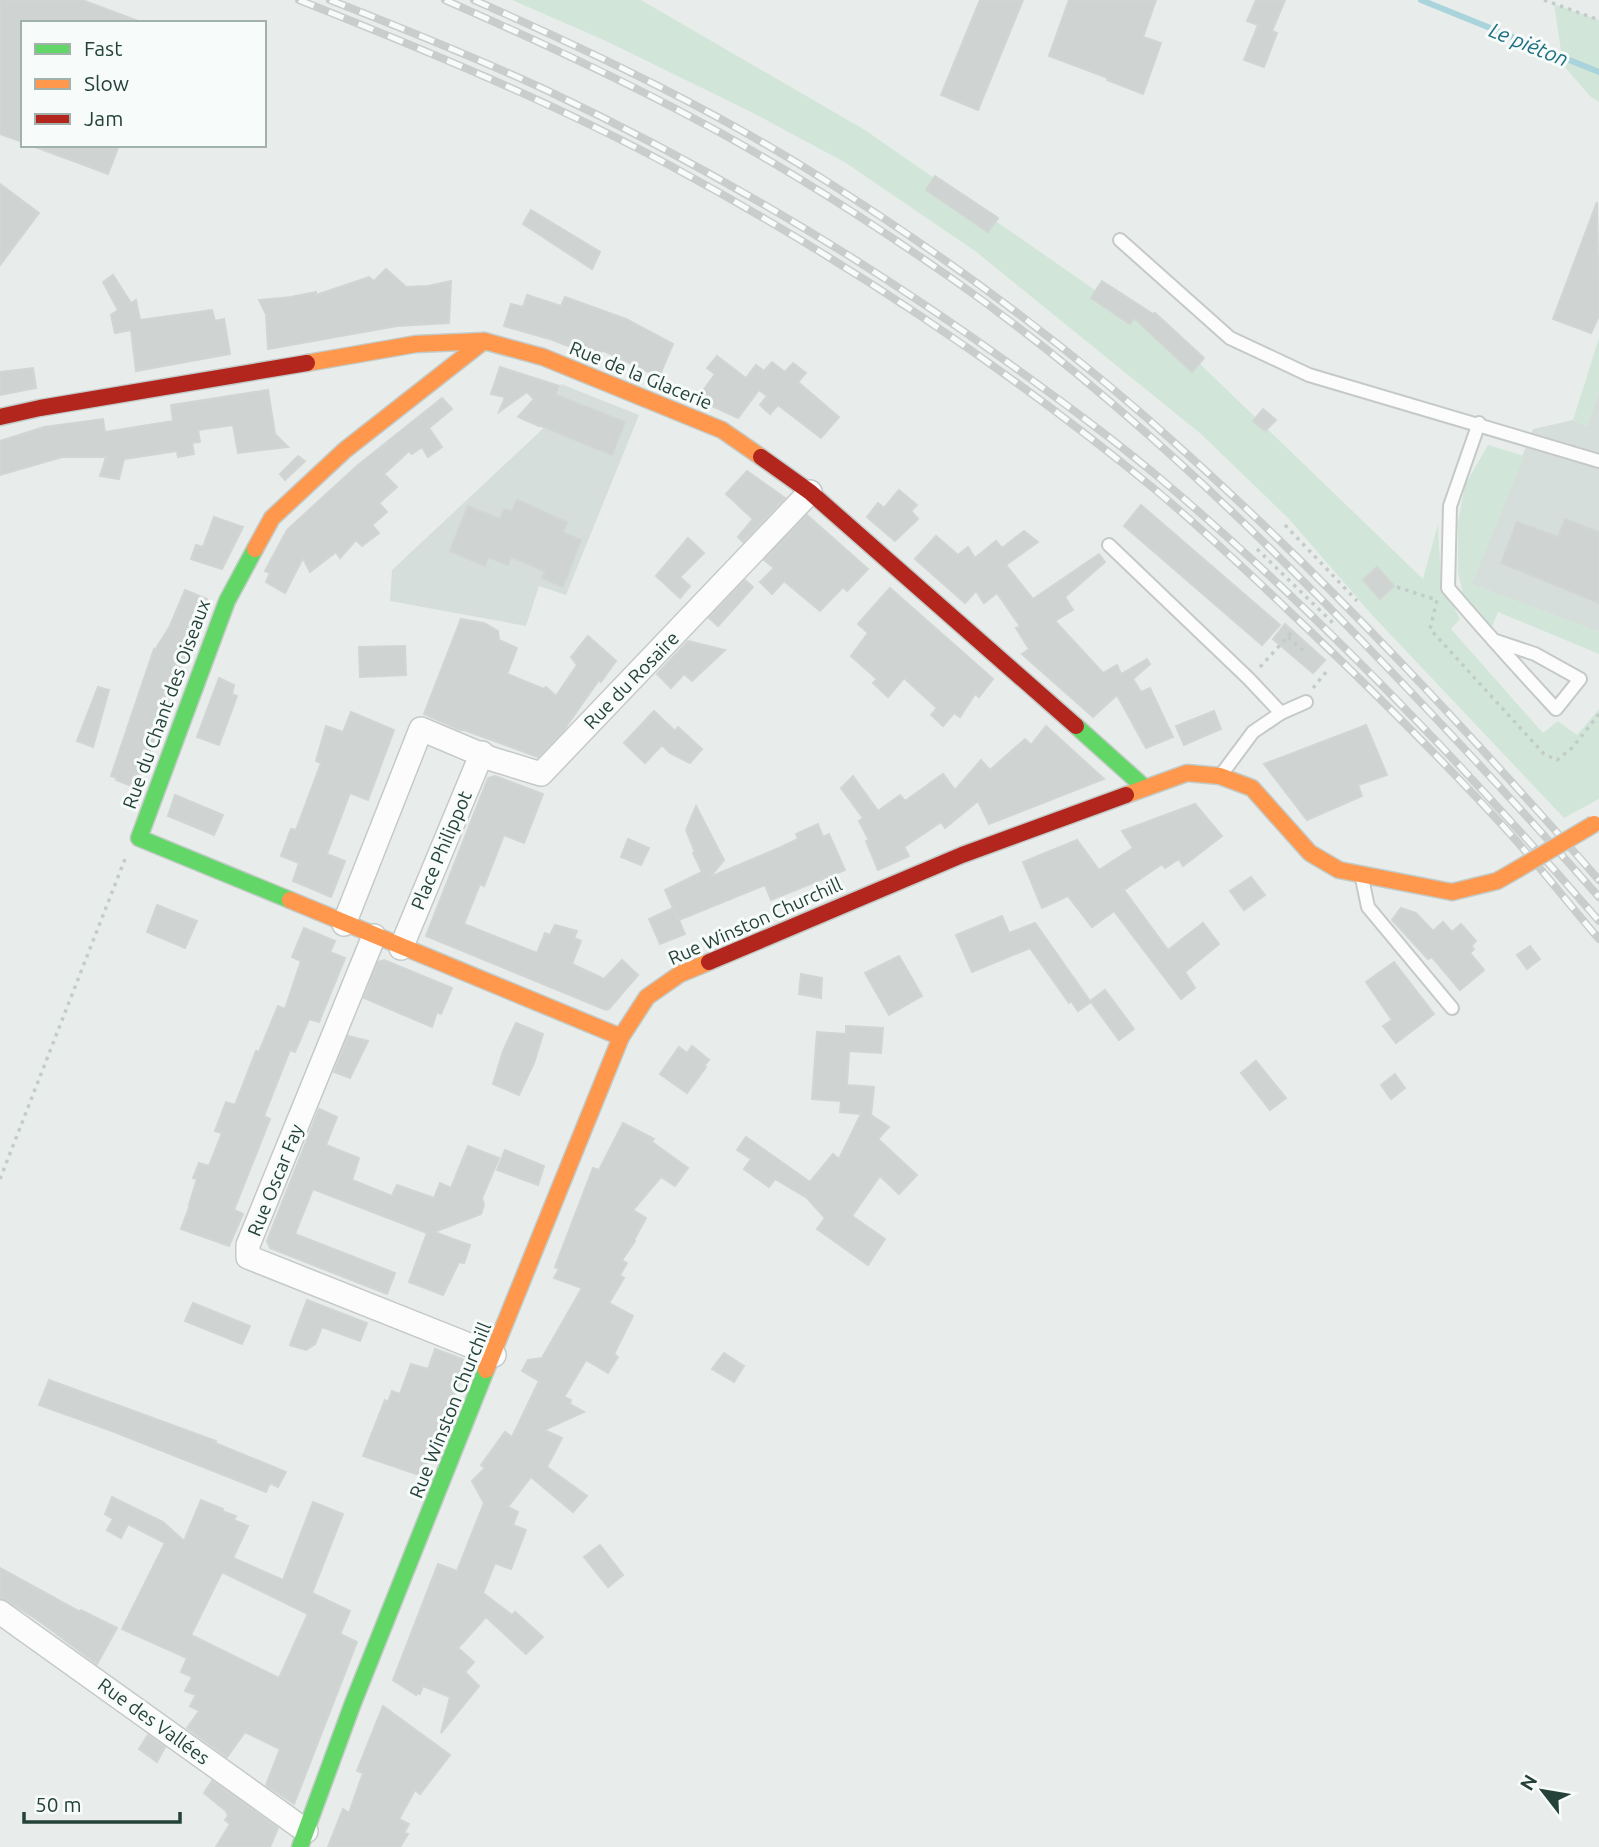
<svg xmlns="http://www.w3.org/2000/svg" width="1599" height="1847" font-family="Ubuntu,sans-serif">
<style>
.built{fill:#d6dedb}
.green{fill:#d1e6d8}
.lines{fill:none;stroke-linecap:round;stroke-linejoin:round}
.stream{stroke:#a9d4db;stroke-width:6}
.building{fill:#cfd4d2;stroke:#d1d6d4;stroke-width:2;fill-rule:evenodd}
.lane-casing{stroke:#c5cac8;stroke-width:16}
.street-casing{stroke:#c5cac8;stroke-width:26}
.fast-casing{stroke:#c3cbc8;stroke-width:19}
.slow-casing{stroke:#c3cbc8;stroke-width:19}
.jam-casing{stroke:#c3cbc8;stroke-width:19}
.path{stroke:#c3ccca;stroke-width:3.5;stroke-dasharray:3.5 5;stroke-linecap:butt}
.lane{stroke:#fcfcfc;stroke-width:12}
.street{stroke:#fcfcfc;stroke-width:23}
.fast{stroke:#63d668;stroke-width:16}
.slow{stroke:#ff974d;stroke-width:16}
.jam{stroke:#b3261e;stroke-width:16}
.rail-casing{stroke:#c9cdcc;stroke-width:8}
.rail{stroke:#f7fbf9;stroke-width:5;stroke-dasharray:16;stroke-linecap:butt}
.slow-bridge-casing{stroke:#c3cbc8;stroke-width:19;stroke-linecap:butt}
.slow-bridge{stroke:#ff974d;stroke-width:16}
.labels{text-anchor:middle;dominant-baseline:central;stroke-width:6;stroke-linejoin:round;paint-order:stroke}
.street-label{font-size:19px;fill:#24423a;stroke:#f7fbf9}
.water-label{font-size:21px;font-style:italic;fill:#1c6f80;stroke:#f7fbf9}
</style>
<rect width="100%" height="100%" fill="#e8edeb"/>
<!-- built -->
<g class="built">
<path d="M 561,384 L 639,415 L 566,595 L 539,586 L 526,626 L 390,601 L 392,570 L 549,423 Z"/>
<path d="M 1599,391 L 1599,632 L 1471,584 L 1533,429 L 1573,420 L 1587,426 Z"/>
</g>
<!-- green -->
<g class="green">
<path d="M 512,0 L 641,0 L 865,130 L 1197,361 L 1423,579 L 1438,524 L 1441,582 L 1460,619 L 1451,629 L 1543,733 L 1558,721 L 1577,735 L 1599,709 L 1599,799 L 1564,818 L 1373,616 L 1289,519 L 1201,434 L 975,251 L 846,163 L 753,113 L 606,41 Z"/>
<path d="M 1554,4 L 1599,20 L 1599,102 L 1591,97 L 1563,65 Z"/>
<path d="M 1599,338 L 1599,391 L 1587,426 L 1573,420 Z"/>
<path d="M 1488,445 L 1524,456 L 1472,584 L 1599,632 L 1599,654 L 1498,612 L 1492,627 L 1464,598 L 1458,572 L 1458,522 L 1465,485 Z"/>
</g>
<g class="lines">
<!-- stream -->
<path class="stream" d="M 1421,0 L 1599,72"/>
</g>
<!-- building -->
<g class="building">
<path d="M 0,0 L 82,0 L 138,21 L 23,23 L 23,142 L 0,134 Z"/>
<path d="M 980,0 L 1023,0 L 978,110 L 941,95 Z"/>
<path d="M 1069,0 L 1156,0 L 1143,37 L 1161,43 L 1143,94 L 1107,80 L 1108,78 L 1049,56 Z"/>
<path d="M 1256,0 L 1285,0 L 1272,31 L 1277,33 L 1264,67 L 1244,60 L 1258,25 L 1247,21 Z"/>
<path d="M 36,145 L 119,145 L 108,174 L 35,147 Z"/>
<path d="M 935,176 L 998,218 L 988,232 L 926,190 Z"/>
<path d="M 0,184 L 39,213 L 0,265 Z"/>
<path d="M 1597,202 L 1599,316 L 1591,333 L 1553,319 Z"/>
<path d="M 531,210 L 600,252 L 592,269 L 523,224 Z"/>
<path d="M 386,269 L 406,287 L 428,286 L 451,281 L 449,323 L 397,326 L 268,349 L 266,314 L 259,300 L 291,297 L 316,292 L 316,295 L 369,277 L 374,281 Z"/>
<path d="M 113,275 L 131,303 L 136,300 L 140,320 L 212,310 L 215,321 L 224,319 L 230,354 L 136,371 L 131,330 L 115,333 L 111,315 L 118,310 L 103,282 Z"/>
<path d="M 1102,281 L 1153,314 L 1155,313 L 1204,358 L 1192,372 L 1134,318 L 1130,324 L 1091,298 Z"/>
<path d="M 527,295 L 561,306 L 565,297 L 626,319 L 673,344 L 659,377 L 602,350 L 599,358 L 550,339 L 504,326 L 511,304 L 523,307 Z"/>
<path d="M 717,356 L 746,378 L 756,365 L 764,371 L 772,362 L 785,372 L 793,363 L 806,373 L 798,382 L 839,417 L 821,438 L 778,405 L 770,414 L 760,405 L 767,396 L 759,390 L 738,418 L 697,399 L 715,374 L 707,368 Z"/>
<path d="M 500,367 L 559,386 L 556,395 L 625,422 L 612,455 L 541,426 L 542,423 L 539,426 L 518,417 L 534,399 L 527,392 L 499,412 L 505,397 L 491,394 Z"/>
<path d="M 33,368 L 36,388 L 0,395 L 0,372 Z"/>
<path d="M 268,390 L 275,434 L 288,447 L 238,453 L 233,425 L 198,430 L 200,442 L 192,443 L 194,454 L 178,457 L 177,451 L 124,459 L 119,479 L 100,476 L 106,457 L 62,457 L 0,475 L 0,441 L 44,427 L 103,419 L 105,432 L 173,421 L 171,405 Z"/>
<path d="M 442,398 L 452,409 L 429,428 L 442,447 L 428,457 L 422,447 L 412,454 L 409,451 L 384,474 L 397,487 L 379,503 L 387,512 L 372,525 L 379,533 L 362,546 L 356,540 L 340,558 L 336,552 L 310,572 L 303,558 L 285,593 L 266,582 L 270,573 L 265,571 L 287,530 L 358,465 Z"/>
<path d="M 1263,409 L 1276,420 L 1265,431 L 1253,421 Z"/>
<path d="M 298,456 L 305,461 L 285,480 L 280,474 Z"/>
<path d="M 747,471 L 785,498 L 743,542 L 738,537 L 753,519 L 726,494 Z"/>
<path d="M 899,490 L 917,505 L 911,511 L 918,519 L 895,541 L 867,517 L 878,503 L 884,508 Z"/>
<path d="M 517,500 L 567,522 L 563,532 L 581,540 L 563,587 L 542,578 L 545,571 L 511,557 L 508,565 L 488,557 L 485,566 L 450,551 L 468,506 L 500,519 L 504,509 L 512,511 Z"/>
<path d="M 1141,505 L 1280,625 L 1262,645 L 1124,526 Z"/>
<path d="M 807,515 L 868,569 L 847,591 L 843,587 L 820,611 L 784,581 L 772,594 L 760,582 L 774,568 L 764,560 Z"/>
<path d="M 214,517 L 243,527 L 222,569 L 191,559 L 196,545 L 203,547 Z"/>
<path d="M 1565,519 L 1599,532 L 1599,603 L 1501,563 L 1517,522 L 1558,537 Z"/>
<path d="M 1024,531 L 1038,542 L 1006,565 L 1033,599 L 1099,554 L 1105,562 L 1065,597 L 1073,610 L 1055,621 L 1103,673 L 1117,665 L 1121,674 L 1147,659 L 1150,664 L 1133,679 L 1141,692 L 1150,688 L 1173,737 L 1146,748 L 1117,695 L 1093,717 L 1022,654 L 1029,649 L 1016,628 L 1020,626 L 997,593 L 984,603 L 976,591 L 965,603 L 915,559 L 936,536 L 958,555 L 968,547 L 975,558 L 996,541 L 1002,548 Z"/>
<path d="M 688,538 L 704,553 L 680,577 L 690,586 L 680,598 L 656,576 Z"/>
<path d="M 1377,567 L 1394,586 L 1380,599 L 1363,580 Z"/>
<path d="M 745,580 L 753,587 L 718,626 L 709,618 Z"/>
<path d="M 890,588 L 993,679 L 979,697 L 975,694 L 960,717 L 954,713 L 943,726 L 931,715 L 937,708 L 904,678 L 888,697 L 873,683 L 877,679 L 851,656 L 868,633 L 858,624 Z"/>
<path d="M 185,590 L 207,599 L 136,788 L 116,780 L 117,778 L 111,776 L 154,649 L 155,650 L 170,626 Z"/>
<path d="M 461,619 L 484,623 L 498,631 L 499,640 L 517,648 L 507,674 L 544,689 L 546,687 L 556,696 L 577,665 L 571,657 L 588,636 L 616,661 L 601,682 L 599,680 L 563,731 L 538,757 L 464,730 L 460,730 L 424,714 Z"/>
<path d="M 1285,624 L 1325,660 L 1313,673 L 1273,639 Z"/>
<path d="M 688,641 L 725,650 L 692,681 L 684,674 L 671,688 L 657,674 Z"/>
<path d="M 405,646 L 406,675 L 360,677 L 359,647 Z"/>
<path d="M 219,678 L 234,685 L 232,694 L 237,696 L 219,745 L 197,737 Z"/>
<path d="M 98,687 L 109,690 L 93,747 L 77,741 Z"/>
<path d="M 654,711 L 675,731 L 678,727 L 702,749 L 690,763 L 670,753 L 662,745 L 645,763 L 624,743 Z"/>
<path d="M 1214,711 L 1221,729 L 1184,745 L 1176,726 Z"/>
<path d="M 351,712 L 394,730 L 368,800 L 350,793 L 327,854 L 345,861 L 331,897 L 293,881 L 299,863 L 281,856 L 291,829 L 296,830 L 321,763 L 316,761 L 326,726 L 343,732 Z"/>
<path d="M 1366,725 L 1387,775 L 1358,785 L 1362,796 L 1307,820 L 1264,764 Z"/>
<path d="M 1046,726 L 1104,779 L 989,824 L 978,801 L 945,828 L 941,822 L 904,847 L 909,856 L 878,870 L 866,841 L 869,840 L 859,821 L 863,818 L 841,788 L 853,776 L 878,811 L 900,795 L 905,801 L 943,774 L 955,790 L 981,760 L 990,770 L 1025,739 L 1031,745 Z"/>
<path d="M 495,776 L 543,794 L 524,843 L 504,835 L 484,886 L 480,884 L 464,924 L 537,953 L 545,933 L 550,935 L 555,925 L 577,931 L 574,938 L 581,941 L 572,964 L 604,979 L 622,960 L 638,975 L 609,1009 L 606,1010 L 426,936 L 488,778 Z"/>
<path d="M 175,795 L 223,815 L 214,835 L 168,816 Z"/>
<path d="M 1195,804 L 1222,836 L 1183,866 L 1179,859 L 1165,868 L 1162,864 L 1124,890 L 1168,950 L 1203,923 L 1219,944 L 1185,972 L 1195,988 L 1181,999 L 1114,911 L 1092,927 L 1068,896 L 1042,908 L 1023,862 L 1077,840 L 1099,870 L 1133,848 L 1122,831 Z"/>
<path d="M 696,806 L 724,860 L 710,877 L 779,848 L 798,839 L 796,834 L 818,824 L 823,837 L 829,834 L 845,870 L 771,900 L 765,885 L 679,920 L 675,911 L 685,934 L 660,944 L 649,919 L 673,908 L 665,890 L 702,872 L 693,853 L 695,852 L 686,830 Z"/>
<path d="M 628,839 L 649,848 L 641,865 L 621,857 Z"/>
<path d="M 1251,877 L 1265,895 L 1244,910 L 1230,891 Z"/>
<path d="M 157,905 L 197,921 L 185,948 L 147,932 Z"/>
<path d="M 1401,908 L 1416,913 L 1433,931 L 1443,922 L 1452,932 L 1461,924 L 1476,941 L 1471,946 L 1474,949 L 1470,953 L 1484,970 L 1460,990 L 1432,957 L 1428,959 L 1392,920 Z"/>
<path d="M 1002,916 L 1009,933 L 1035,923 L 1090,1001 L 1105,990 L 1134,1029 L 1119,1040 L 1091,1002 L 1078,1011 L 1071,1001 L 1069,1003 L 1030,948 L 972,972 L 956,935 Z"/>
<path d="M 304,928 L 335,941 L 330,952 L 345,958 L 319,1022 L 309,1019 L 295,1052 L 290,1050 L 264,1116 L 270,1119 L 234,1210 L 243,1214 L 229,1246 L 181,1229 L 190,1205 L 189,1205 L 197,1179 L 193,1178 L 199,1163 L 209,1166 L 222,1133 L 215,1131 L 226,1102 L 235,1105 L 256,1051 L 259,1052 L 278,1006 L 285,1009 L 301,961 L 292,957 Z"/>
<path d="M 1530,946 L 1540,959 L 1527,969 L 1517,955 Z"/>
<path d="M 899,956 L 922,996 L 889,1015 L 865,973 Z"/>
<path d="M 384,960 L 452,988 L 441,1014 L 437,1012 L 432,1027 L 364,998 L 378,962 Z"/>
<path d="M 1394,962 L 1434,1014 L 1396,1043 L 1383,1026 L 1392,1020 L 1366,982 Z"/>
<path d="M 801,974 L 822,978 L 821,998 L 799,994 Z"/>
<path d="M 516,1023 L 543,1034 L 534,1063 L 519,1095 L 493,1084 L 503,1051 Z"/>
<path d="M 846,1026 L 883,1028 L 881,1053 L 849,1051 L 847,1085 L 874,1087 L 871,1115 L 889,1127 L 878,1139 L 917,1175 L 899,1194 L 880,1176 L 852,1216 L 885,1239 L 868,1265 L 817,1229 L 825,1218 L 807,1198 L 775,1179 L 769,1187 L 744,1169 L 751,1159 L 737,1150 L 746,1137 L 810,1182 L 833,1154 L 839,1159 L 861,1114 L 840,1112 L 841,1101 L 812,1099 L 817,1032 L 846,1034 Z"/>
<path d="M 348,1036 L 368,1041 L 350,1078 L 334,1072 Z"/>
<path d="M 692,1046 L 709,1060 L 704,1066 L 706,1067 L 687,1093 L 660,1074 L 679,1047 L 687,1053 Z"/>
<path d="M 1256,1061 L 1286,1098 L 1270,1110 L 1241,1073 Z"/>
<path d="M 1395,1074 L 1405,1088 L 1391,1099 L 1381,1085 Z"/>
<path d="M 319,1109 L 337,1117 L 326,1145 L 359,1158 L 352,1180 L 392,1196 L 397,1185 L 434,1198 L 440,1183 L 451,1188 L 468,1146 L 499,1158 L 482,1198 L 484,1205 L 481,1214 L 434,1232 L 470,1245 L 464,1263 L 459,1262 L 443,1295 L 409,1282 L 427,1233 L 313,1189 L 295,1234 L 395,1273 L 387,1294 L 270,1248 L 267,1241 Z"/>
<path d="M 623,1123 L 654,1139 L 652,1142 L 688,1168 L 675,1186 L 661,1177 L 633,1210 L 646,1218 L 634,1240 L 635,1241 L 622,1260 L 627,1263 L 620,1275 L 624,1278 L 609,1303 L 633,1316 L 614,1354 L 618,1357 L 608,1373 L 586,1360 L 564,1397 L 571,1400 L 570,1404 L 584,1412 L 544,1430 L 562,1438 L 547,1467 L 587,1496 L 573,1512 L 531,1477 L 508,1507 L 518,1512 L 513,1525 L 526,1530 L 511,1569 L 495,1563 L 483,1593 L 512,1615 L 515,1612 L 543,1637 L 526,1654 L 486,1617 L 458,1648 L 474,1662 L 465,1672 L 479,1686 L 441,1733 L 450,1697 L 423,1686 L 420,1694 L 416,1693 L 416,1695 L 393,1680 L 438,1564 L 457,1571 L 484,1503 L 472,1481 L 485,1468 L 481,1465 L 505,1432 L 512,1437 L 539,1381 L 522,1371 L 528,1360 L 542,1358 L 582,1288 L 554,1278 L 559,1269 L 555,1267 L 593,1168 L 599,1170 Z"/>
<path d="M 505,1150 L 544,1166 L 538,1185 L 497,1170 Z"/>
<path d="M 307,1300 L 367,1323 L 360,1341 L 322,1327 L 315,1344 L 306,1350 L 290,1345 Z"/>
<path d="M 193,1303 L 250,1326 L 242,1344 L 185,1321 Z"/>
<path d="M 435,1349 L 468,1361 L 422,1476 L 363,1456 L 385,1400 L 388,1402 L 392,1391 L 400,1394 L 411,1364 L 428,1369 Z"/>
<path d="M 724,1353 L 744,1366 L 734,1382 L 712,1369 Z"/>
<path d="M 49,1380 L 216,1441 L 215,1443 L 286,1472 L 278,1487 L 270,1483 L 266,1492 L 112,1431 L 39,1405 Z"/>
<path d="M 112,1497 L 163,1522 L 184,1541 L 201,1500 L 223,1509 L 222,1511 L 236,1516 L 234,1520 L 248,1526 L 233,1558 L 283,1580 L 313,1502 L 343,1514 L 312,1593 L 350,1611 L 340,1634 L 357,1642 L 294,1804 L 266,1785 L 280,1749 L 245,1732 L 227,1757 L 187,1728 L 199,1711 L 190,1706 L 196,1695 L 185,1691 L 192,1677 L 181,1672 L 187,1658 L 122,1629 L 165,1543 L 128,1524 L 121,1538 L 107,1530 L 113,1519 L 105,1514 ZM 222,1572 L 308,1614 L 279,1678 L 191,1635 Z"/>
<path d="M 600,1545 L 623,1575 L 608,1587 L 584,1557 Z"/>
<path d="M 0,1568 L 80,1612 L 81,1610 L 117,1628 L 97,1664 L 39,1621 L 8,1601 L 0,1598 Z"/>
<path d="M 383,1706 L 450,1755 L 420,1794 L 415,1790 L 399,1819 L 409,1824 L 404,1833 L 408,1834 L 400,1847 L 328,1847 L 343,1809 L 349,1813 L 363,1773 L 357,1771 Z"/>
<path d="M 148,1735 L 165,1747 L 157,1762 L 139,1749 Z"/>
<path d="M 212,1781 L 278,1828 L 270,1847 L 216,1847 L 230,1824 L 225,1820 L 228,1816 L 226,1811 L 204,1793 Z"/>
</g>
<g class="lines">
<defs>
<g id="lane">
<path d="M 1120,240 L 1230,338 L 1309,375 L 1599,461"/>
<path d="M 1479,423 L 1450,506 L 1448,588 C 1483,629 1519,669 1556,709 L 1580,679 L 1535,654 L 1493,640"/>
<path d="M 1109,545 L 1249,679 L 1281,713"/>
<path d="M 1221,775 L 1253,732 L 1281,713 L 1306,702"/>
<path d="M 1362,878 L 1368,907 L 1452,1008"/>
</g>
<g id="street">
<path d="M 344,924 L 421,729 L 492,759 L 541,774 L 810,492"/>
<path d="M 374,936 L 248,1245 L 248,1257 L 494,1355"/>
<path d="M 401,948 L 482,753"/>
<path d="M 0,1612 L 306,1831"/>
</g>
<g id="fast">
<path d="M 255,549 L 227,601 L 139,838 L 290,900"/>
<path d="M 1076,726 L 1144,787"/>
<path d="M 300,1847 L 353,1703 L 486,1370"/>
</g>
<g id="slow">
<path d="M 307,363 L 416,344 L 484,341 L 543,357 L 722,430 L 761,457"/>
<path d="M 255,549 L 272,518 L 345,450 L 484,341"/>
<path d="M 1126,795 L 1187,773 L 1220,776 L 1252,788 L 1310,853 L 1339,870 L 1452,892 L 1497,881 L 1518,869"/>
<path d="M 290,900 L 621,1037"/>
<path d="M 486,1370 L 621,1037 L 647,997 L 680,974 L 709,962"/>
</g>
<g id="jam">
<path d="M 0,417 L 40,408 L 307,363"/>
<path d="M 761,457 L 810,492 L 1076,726"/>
<path d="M 709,962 L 962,855 L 1126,795"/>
</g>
</defs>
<!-- lane casing -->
<use href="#lane" class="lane-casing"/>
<!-- street casing -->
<use href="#street" class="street-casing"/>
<!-- fast casing -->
<use href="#fast" class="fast-casing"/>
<!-- slow casing -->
<use href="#slow" class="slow-casing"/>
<!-- jam casing -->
<use href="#jam" class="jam-casing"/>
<!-- path -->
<g class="path">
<path d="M 1544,0 L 1599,20"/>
<path d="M 1285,525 L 1357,601"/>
<path d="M 1257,549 L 1335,625"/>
<path d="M 1397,587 L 1437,600 L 1430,629 L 1544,754 L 1557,760 L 1573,747 L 1599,714"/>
<path d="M 1288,637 L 1307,654"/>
<path d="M 1260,667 L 1292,632"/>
<path d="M 1313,688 L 1327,671"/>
<path d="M 0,1179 L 125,859"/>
</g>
<!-- lane -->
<use href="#lane" class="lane"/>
<!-- street -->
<use href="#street" class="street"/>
<!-- fast -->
<use href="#fast" class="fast"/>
<!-- slow -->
<use href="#slow" class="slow"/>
<!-- jam -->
<use href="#jam" class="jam"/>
<defs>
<g id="rail">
<path d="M 299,0 C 425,50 552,102 671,166 C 841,258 1003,365 1152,487 C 1200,527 1246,570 1291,613 C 1364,682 1436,753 1504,827 C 1537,863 1567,902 1599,939"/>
<path d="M 330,0 C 402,28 474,57 544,89 C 705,165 859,256 1003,359 C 1057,398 1111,437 1162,480 C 1320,614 1464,765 1599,921"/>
<path d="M 445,0 C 529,37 613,75 693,118 C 782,165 869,221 951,278 C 1085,372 1206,483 1321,599 C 1416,696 1509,795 1599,897"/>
<path d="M 474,0 C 597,54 721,113 834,186 C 958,265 1078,354 1186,453 C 1333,585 1469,732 1599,880"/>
</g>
</defs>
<!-- rail casing -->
<use href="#rail" class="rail-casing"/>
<!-- rail -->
<use href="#rail" class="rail"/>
<defs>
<path id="slow-bridge" d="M 1518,869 L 1594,824"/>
</defs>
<!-- slow-bridge casing -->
<use href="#slow-bridge" class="slow-bridge-casing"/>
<!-- slow-bridge -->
<use href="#slow-bridge" class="slow-bridge"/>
</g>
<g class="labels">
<!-- street labels -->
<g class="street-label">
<text transform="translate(641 375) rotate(22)">Rue de la Glacerie</text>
<text transform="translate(631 680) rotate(-46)">Rue du Rosaire</text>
<text transform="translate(166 704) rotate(-70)">Rue du Chant des Oiseaux</text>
<text transform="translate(441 850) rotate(-67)">Place Philippot</text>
<text transform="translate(755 921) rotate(-24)">Rue Winston Churchill</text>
<text transform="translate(275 1180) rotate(-68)">Rue Oscar Fay</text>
<text transform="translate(450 1410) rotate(-68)">Rue Winston Churchill</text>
<text transform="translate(154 1721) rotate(36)">Rue des Vallées</text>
</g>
<!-- water labels -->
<g class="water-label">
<text transform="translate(1529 44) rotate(22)">Le piéton</text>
</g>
</g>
<!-- legend -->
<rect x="21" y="21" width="245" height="126" fill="#f7fbf9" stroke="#a3b1ad" stroke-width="2"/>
<rect x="35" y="44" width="35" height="10" fill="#63d668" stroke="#a3b1ad" stroke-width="2"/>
<text x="84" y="56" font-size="21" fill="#24423a">Fast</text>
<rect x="35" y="79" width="35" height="10" fill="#ff974d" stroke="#a3b1ad" stroke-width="2"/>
<text x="84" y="91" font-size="21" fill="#24423a">Slow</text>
<rect x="35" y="114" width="35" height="10" fill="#b3261e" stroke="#a3b1ad" stroke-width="2"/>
<text x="84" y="126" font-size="21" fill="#24423a">Jam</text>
<!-- north arrow -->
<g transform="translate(1543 1791) rotate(301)" stroke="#f7fbf9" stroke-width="5" paint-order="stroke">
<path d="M0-5L12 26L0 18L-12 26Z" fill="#24423a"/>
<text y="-10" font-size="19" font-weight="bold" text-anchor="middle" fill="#24423a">N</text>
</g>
<!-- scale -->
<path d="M24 1812v10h156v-10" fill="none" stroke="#24423a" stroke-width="3.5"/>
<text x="35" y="1812" font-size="21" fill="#24423a" stroke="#f7fbf9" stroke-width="5" paint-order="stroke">50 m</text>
</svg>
